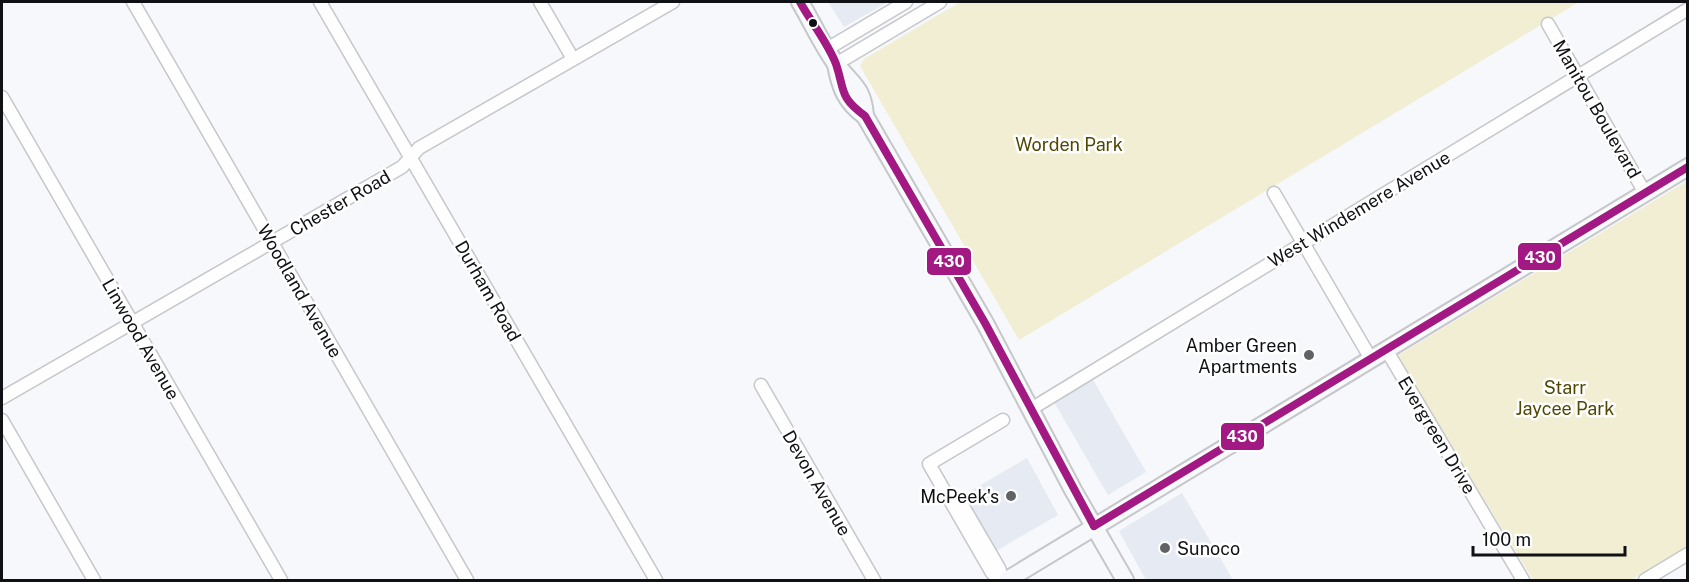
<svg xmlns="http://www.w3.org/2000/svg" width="1689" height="582" font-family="'Public Sans',sans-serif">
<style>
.built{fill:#e5eaf3}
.green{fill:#f2eed4}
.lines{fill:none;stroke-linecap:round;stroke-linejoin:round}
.street-casing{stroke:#c5c7ca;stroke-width:15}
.secondary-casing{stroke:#c5c7ca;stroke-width:20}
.street{stroke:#fefefe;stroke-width:12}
.secondary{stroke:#f7f8fb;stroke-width:16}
.bus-1-casing{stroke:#fff;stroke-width:12}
.bus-1{stroke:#a31984;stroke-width:8}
.bus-dot{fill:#0f1114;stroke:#fff;stroke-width:2}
.poi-dot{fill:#606265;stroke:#fff;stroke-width:2}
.labels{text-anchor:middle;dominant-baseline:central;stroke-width:5;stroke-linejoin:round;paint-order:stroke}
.street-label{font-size:18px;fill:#0f1114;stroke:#fff}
.park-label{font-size:18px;fill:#514701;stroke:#fff}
.poi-label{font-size:18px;fill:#0f1114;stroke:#fff;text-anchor:end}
.line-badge{stroke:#fff;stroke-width:2}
.badge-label{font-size:16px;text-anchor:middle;font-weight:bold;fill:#fff}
</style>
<rect width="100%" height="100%" fill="#f6f8fb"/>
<!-- built -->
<g class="built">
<path d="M 828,2 L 888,2 L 844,27 Z"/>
<path d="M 1092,378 L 1146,472 L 1108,495 L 1054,402 Z"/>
<path d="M 1027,458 L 1058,515 L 994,552 L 962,496 Z"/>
<path d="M 1182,493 L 1233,580 L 1146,580 L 1119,531 Z"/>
</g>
<!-- green -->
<g class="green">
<path d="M 960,2 L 1579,2 L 1019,340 L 860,66 L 864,59 Z"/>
<path d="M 1687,181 L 1687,546 L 1631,580 L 1533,580 L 1397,356 Z"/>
</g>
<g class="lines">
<defs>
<g id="street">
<path d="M 133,2 L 467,580"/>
<path d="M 320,2 L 656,580"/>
<path d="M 540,2 L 573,59"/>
<path d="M 1548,24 L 1645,193"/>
<path d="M 827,49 L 906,2"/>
<path d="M 836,64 L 940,2"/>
<path d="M 2,97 L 281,580"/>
<path d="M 1274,193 L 1371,359"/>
<path d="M 1387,351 L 1523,580"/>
<path d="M 761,385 L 874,580"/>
<path d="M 2,398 L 402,167 L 419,148 L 673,2"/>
<path d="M 1031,409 L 1688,9"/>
<path d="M 2,420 L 94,580"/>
<path d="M 953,502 L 964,508 L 999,568 L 1003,580"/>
<path d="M 1001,580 L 992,573 L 929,464 L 1003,420"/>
<path d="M 1645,580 L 1688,554"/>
</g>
<g id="secondary">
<path d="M 800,2 C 812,22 822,45 836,64 C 852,85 863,87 865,116 L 985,323 L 1073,490 L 1125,580"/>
<path d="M 836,64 C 840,88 846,102 865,116"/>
<path d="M 1007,580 L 1688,167"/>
</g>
</defs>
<!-- street casing -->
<use href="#street" class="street-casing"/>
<!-- secondary casing -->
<use href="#secondary" class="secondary-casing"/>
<!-- street -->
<use href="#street" class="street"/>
<!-- secondary -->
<use href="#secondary" class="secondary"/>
<defs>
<g id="bus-1">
<path d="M 800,2 C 811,22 828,43 836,64 C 845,91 839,97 865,116 L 985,323 L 1094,526"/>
<path d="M 1094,526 L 1688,167"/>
</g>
</defs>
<!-- bus-1 casing -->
<use href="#bus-1" class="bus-1-casing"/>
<!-- bus-1 -->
<use href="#bus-1" class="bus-1"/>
</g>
<!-- markers -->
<circle class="bus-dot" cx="813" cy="23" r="5"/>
<g class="poi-dot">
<circle cx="1309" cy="355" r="6"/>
<circle cx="1011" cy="496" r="6"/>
<circle cx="1165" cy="548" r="6"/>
</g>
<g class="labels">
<!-- street labels -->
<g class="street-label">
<text transform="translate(1597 109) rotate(60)">Manitou Boulevard</text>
<text transform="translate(340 203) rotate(-30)">Chester Road</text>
<text transform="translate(1359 209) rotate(-31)">West Windemere Avenue</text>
<text transform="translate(300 291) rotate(60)">Woodland Avenue</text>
<text transform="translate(488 291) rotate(60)">Durham Road</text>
<text transform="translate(141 339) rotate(60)">Linwood Avenue</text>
<text transform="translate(1437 435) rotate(59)">Evergreen Drive</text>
<text transform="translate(817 483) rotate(60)">Devon Avenue</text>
</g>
<!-- park labels -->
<g class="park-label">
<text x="1069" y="144">Worden Park</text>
<text x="1565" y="387">Starr<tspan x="1565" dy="21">Jaycee Park</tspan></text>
</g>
<!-- poi labels -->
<g class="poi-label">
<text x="1297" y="345">Amber Green<tspan x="1297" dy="21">Apartments</tspan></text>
<text x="999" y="496">McPeek's</text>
<text x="1177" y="548" text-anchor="start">Sunoco</text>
</g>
</g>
<g class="line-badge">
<rect x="1517" y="242" width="45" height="29" rx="6" fill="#a31984"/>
<rect x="926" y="247" width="46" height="29" rx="6" fill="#a31984"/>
<rect x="1220" y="422" width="45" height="29" rx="6" fill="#a31984"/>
</g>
<g class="badge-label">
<text x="1540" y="263">430</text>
<text x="949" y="267">430</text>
<text x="1242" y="442">430</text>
</g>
<!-- border -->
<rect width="1689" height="582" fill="none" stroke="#0f1114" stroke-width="6"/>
<!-- scale -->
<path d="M1473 546v9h152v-9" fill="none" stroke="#0f1114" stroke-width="3"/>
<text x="1482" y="546" font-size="18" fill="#0f1114" stroke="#ffffff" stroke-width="4.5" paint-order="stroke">100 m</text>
</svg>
